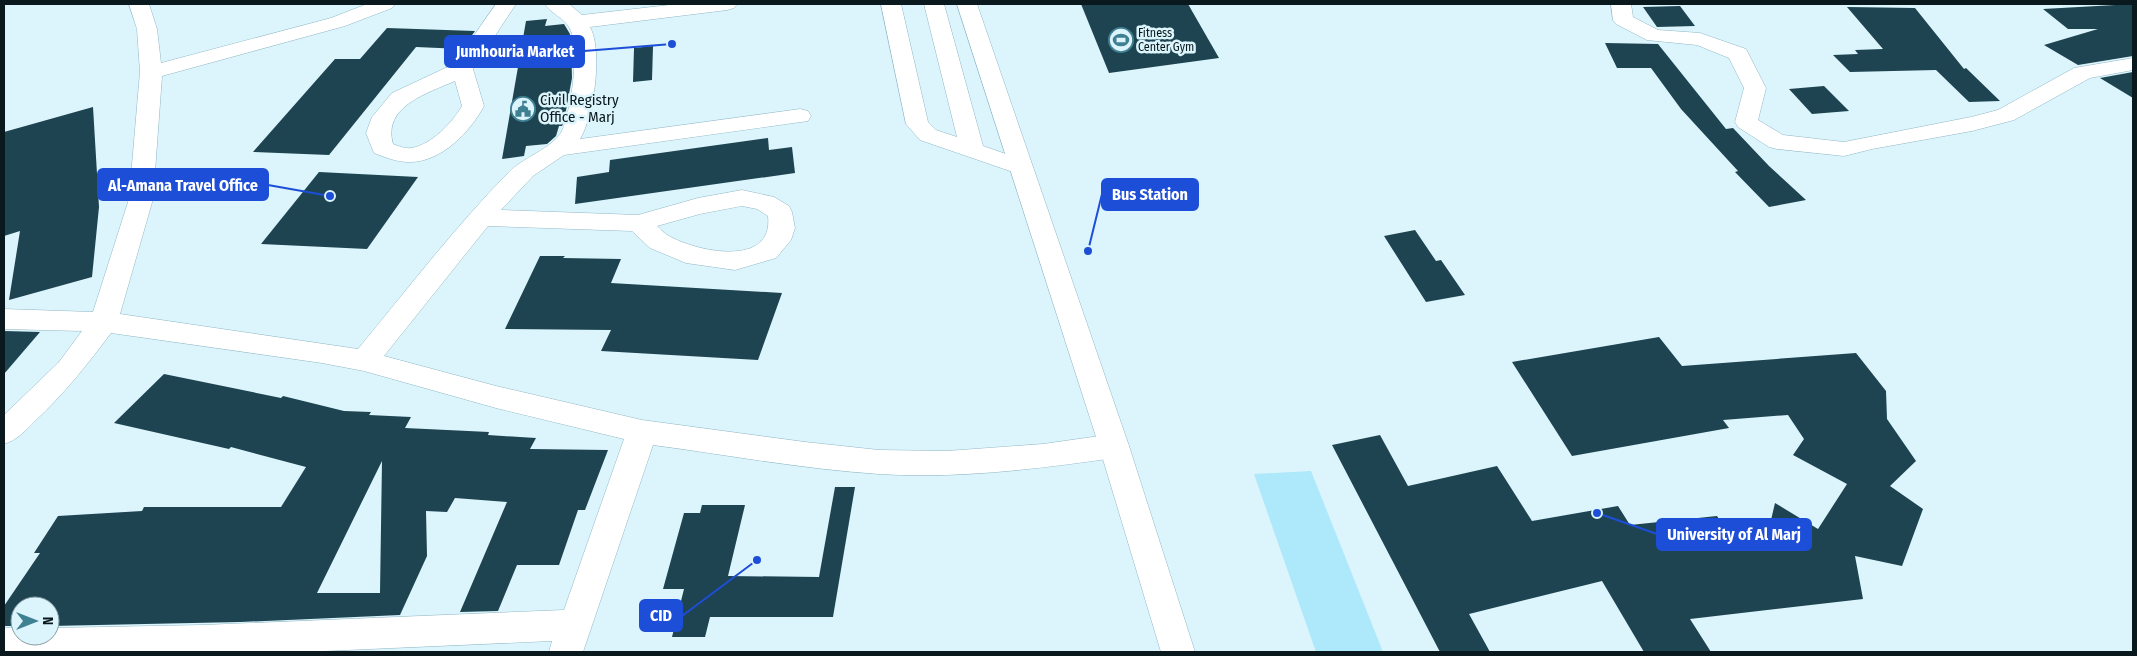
<svg xmlns="http://www.w3.org/2000/svg" width="2137" height="656" font-family="'Fira Sans Condensed',sans-serif">
<style>
.green{fill:#ade8fb}
.building{fill:#1d4450;fill-rule:evenodd}
.lines{fill:none;stroke-linecap:round;stroke-linejoin:round}
.minor-casing{stroke:#91b8c5;stroke-width:1}
.major-casing{stroke:#91b8c5;stroke-width:1}
.minor{fill:#fff;fill-rule:evenodd}
.major{fill:#fff;fill-rule:evenodd}
.labels{text-anchor:middle;dominant-baseline:central;stroke-width:5;stroke-linejoin:round;paint-order:stroke}
.far-poi-label{font-size:12px;fill:#09191d;stroke:#dcf4fc;text-anchor:start}
.poi-label{font-size:15px;fill:#09191d;stroke:#dcf4fc;text-anchor:start}
.leader{fill:none;stroke:#1d4ed8;stroke-width:2}
.callout-dot{fill:#1d4ed8;stroke:#dcf4fc;stroke-width:2}
.callout{fill:#1d4ed8;stroke:#1d4ed8;stroke-width:2}
.callout-label{font-size:16px;text-anchor:middle;font-weight:bold;fill:#fff}
</style>
<rect width="100%" height="100%" fill="#dcf4fc"/>
<!-- green -->
<path class="green" d="M 1311,471 L 1383,652 L 1316,652 L 1254,474 Z"/>
<!-- building -->
<g class="building">
<path d="M 1081,4 L 1188,4 L 1219,58 L 1109,73 Z"/>
<path d="M 2133,4 L 2133,56 L 2078,65 L 2044,45 L 2098,29 L 2068,29 L 2043,9 Z"/>
<path d="M 1680,6 L 1695,26 L 1657,27 L 1643,7 Z"/>
<path d="M 1847,7 L 1915,8 L 1964,69 L 1966,68 L 2000,101 L 1969,102 L 1936,70 L 1850,72 L 1833,55 L 1858,54 L 1855,50 L 1883,49 Z"/>
<path d="M 547,19 L 545,26 L 564,24 L 570,34 L 569,39 L 571,39 L 572,78 L 564,121 L 562,126 L 559,126 L 556,136 L 547,144 L 526,146 L 524,156 L 502,159 L 526,21 Z"/>
<path d="M 387,28 L 475,31 L 462,49 L 416,47 L 329,155 L 253,152 L 335,59 L 360,59 Z"/>
<path d="M 1605,43 L 1658,44 L 1726,129 L 1733,128 L 1769,166 L 1806,200 L 1769,207 L 1735,172 L 1738,171 L 1681,109 L 1651,68 L 1617,68 Z"/>
<path d="M 653,46 L 652,80 L 633,82 L 634,48 Z"/>
<path d="M 2133,72 L 2133,98 L 2100,78 Z"/>
<path d="M 1824,86 L 1849,111 L 1812,114 L 1789,89 Z"/>
<path d="M 93,107 L 99,207 L 92,277 L 9,300 L 20,231 L 4,236 L 4,132 Z"/>
<path d="M 768,138 L 769,150 L 792,147 L 795,173 L 575,204 L 577,177 L 609,172 L 610,160 Z"/>
<path d="M 319,172 L 418,177 L 367,249 L 261,244 Z"/>
<path d="M 1415,230 L 1436,261 L 1441,260 L 1465,295 L 1426,302 L 1384,236 Z"/>
<path d="M 540,256 L 565,256 L 563,258 L 621,259 L 611,283 L 782,293 L 758,360 L 601,351 L 611,330 L 505,329 Z"/>
<path d="M 4,331 L 40,332 L 4,374 Z"/>
<path d="M 1659,337 L 1682,366 L 1856,353 L 1886,391 L 1887,419 L 1916,461 L 1890,486 L 1923,509 L 1902,566 L 1855,556 L 1863,599 L 1690,619 L 1711,652 L 1644,652 L 1602,581 L 1469,614 L 1490,652 L 1440,652 L 1332,445 L 1380,435 L 1408,486 L 1497,466 L 1532,521 L 1618,506 L 1630,525 L 1717,516 L 1723,525 L 1771,520 L 1775,503 L 1818,529 L 1847,484 L 1793,455 L 1804,439 L 1788,415 L 1723,420 L 1729,428 L 1572,456 L 1512,362 Z"/>
<path d="M 164,374 L 281,398 L 283,396 L 344,411 L 371,412 L 369,415 L 411,417 L 405,428 L 489,432 L 488,435 L 536,438 L 530,449 L 608,450 L 585,510 L 578,510 L 559,565 L 517,565 L 498,611 L 460,612 L 507,502 L 455,498 L 447,512 L 426,511 L 427,556 L 400,615 L 240,622 L 50,626 L 50,606 L 20,606 L 20,626 L 4,626 L 4,606 L 40,553 L 34,553 L 58,516 L 142,511 L 144,507 L 281,507 L 306,467 L 231,447 L 229,449 L 114,423 ZM 382,461 L 380,593 L 317,593 Z"/>
<path d="M 835,487 L 855,487 L 833,617 L 710,617 L 705,637 L 672,637 L 684,589 L 663,589 L 684,513 L 700,513 L 702,505 L 745,505 L 728,576 L 819,577 Z"/>
</g>
<g class="lines">
<defs>
<g id="minor">
<path d="M 129,4 L 149,4 L 157,29 L 161,63 L 331,18 L 367,4 L 395,4 L 392,8 L 345,26 L 162,76 L 153,199 L 120,314 L 358,349 C 407,290 454,228 508,173 C 522,158 553,148 562,131 C 571,112 581,45 569,27 C 563,17 550,13 545,4 L 569,4 L 582,15 L 678,4 L 737,4 L 734,8 L 727,10 L 590,27 C 603,50 594,117 580,139 L 800,109 L 808,111 L 811,116 L 808,121 L 564,155 L 533,176 L 501,210 L 638,215 L 698,198 L 742,190 L 774,197 L 789,206 L 792,212 L 795,228 L 791,240 L 776,258 L 735,270 L 686,263 L 650,248 L 632,231 L 488,226 L 384,356 L 496,386 L 642,420 L 805,442 L 879,450 L 947,451 L 1043,444 L 1114,434 L 1125,438 L 1129,446 L 1125,454 L 1114,458 C 1036,469 958,479 879,474 C 803,469 728,455 653,445 L 583,652 L 549,652 L 552,641 L 302,652 L 4,652 L 4,628 L 20,628 L 20,636 L 50,636 L 50,628 L 203,625 L 564,610 L 624,439 L 496,408 L 364,371 L 322,363 L 111,333 C 87,365 64,394 35,421 C 25,431 17,440 4,444 L 4,415 L 59,362 L 82,331 L 4,329 L 4,309 L 93,312 L 129,199 L 140,72 L 137,29 ZM 742,206 L 757,209 L 768,216 C 774,268 697,252 669,236 C 664,234 661,229 657,226 L 700,214 Z"/>
<path d="M 496,4 L 516,4 L 473,69 L 484,106 C 470,132 441,163 408,162 C 397,162 384,157 374,153 L 366,133 L 372,117 L 392,93 L 454,64 ZM 455,81 L 462,106 C 452,123 432,144 412,148 C 405,149 398,146 393,144 C 382,106 428,93 455,81 Z"/>
<path d="M 881,4 L 901,4 L 928,122 L 936,130 L 957,137 L 924,4 L 944,4 L 983,146 L 1029,162 L 1033,167 L 1029,172 L 1021,174 L 1013,172 L 920,140 L 906,124 Z"/>
<path d="M 1611,4 L 1631,4 L 1633,17 L 1658,30 L 1700,33 L 1746,49 L 1766,88 L 1758,120 L 1783,135 L 1844,142 L 1971,117 L 1998,110 L 2074,68 L 2133,58 L 2133,70 L 2090,78 L 2014,120 L 1972,131 L 1872,149 L 1844,156 L 1777,149 L 1769,147 L 1738,127 L 1735,122 L 1744,88 L 1729,58 L 1697,45 L 1647,40 L 1616,24 L 1613,20 Z"/>
</g>
<path id="major" d="M 957,4 L 977,4 L 1129,446 L 1195,652 L 1161,652 L 1099,446 Z"/>
</defs>
<!-- minor casing -->
<use href="#minor" class="minor-casing"/>
<!-- major casing -->
<use href="#major" class="major-casing"/>
<!-- minor -->
<use href="#minor" class="minor"/>
<!-- major -->
<use href="#major" class="major"/>
</g>
<!-- icons -->
<defs>
<symbol id="stadium-ring" viewBox="-11 -11 22 22"><circle r="9.5" fill="#dcf4fc" stroke="#408093" stroke-width="1.5"/><path d="M0-5a6.5 5 0 1 0 0 10a6.5 5 0 1 0 0-10ZM-3.5-1.8h7v3.6h-7Z" fill="#408093"/></symbol>
<symbol id="civic-ring" viewBox="-11 -11 22 22"><circle r="9.5" fill="#dcf4fc" stroke="#408093" stroke-width="1.5"/><path d="M-.6-6.5H3V-4.5H.6V-3L4-1V1h2V6H-6V1h2V-1L-.6-3ZM-1.2 2.5V6h2.4V2.5Z" fill="#408093"/></symbol>
</defs>
<g fill-rule="evenodd">
<use href="#stadium-ring" x="1107" y="26" width="28" height="28"/>
<use href="#civic-ring" x="509" y="95" width="28" height="28"/>
</g>
<g class="labels">
<!-- far-poi labels -->
<g class="far-poi-label">
<text x="1138" y="33">Fitness<tspan x="1138" dy="14">Center Gym</tspan></text>
</g>
<!-- poi labels -->
<g class="poi-label">
<text x="540" y="100">Civil Registry<tspan x="540" dy="17">Office - Marj</tspan></text>
</g>
</g>
<!-- callouts -->
<path class="leader" d="M672 44L584 51M330 196L268 185M1088 251L1102 194M1597 513L1657 534M757 560L682 616"/>
<g class="callout-dot">
<circle cx="672" cy="44" r="5"/>
<circle cx="330" cy="196" r="5"/>
<circle cx="1088" cy="251" r="5"/>
<circle cx="1597" cy="513" r="5"/>
<circle cx="757" cy="560" r="5"/>
</g>
<g class="callout">
<rect x="445" y="36" width="139" height="31" rx="5"/>
<rect x="98" y="169" width="170" height="31" rx="5"/>
<rect x="1102" y="179" width="96" height="31" rx="5"/>
<rect x="1657" y="519" width="154" height="31" rx="5"/>
<rect x="640" y="600" width="42" height="31" rx="5"/>
</g>
<g class="callout-label">
<text x="515" y="57">Jumhouria Market</text>
<text x="183" y="191">Al-Amana Travel Office</text>
<text x="1150" y="200">Bus Station</text>
<text x="1734" y="540">University of Al Marj</text>
<text x="661" y="621">CID</text>
</g>
<!-- border -->
<rect width="2137" height="656" fill="none" stroke="#09191d" stroke-width="10"/>
<!-- north arrow -->
<g transform="translate(35 621) rotate(90)"><circle r="24" fill="#dcf4fc" stroke="#889ca3"/>
<path d="M0-4L9 19L0 12L-9 19Z" fill="#408093"/>
<text y="-8" font-size="14" font-weight="bold" text-anchor="middle" fill="#09191d">N</text>
</g>
</svg>
